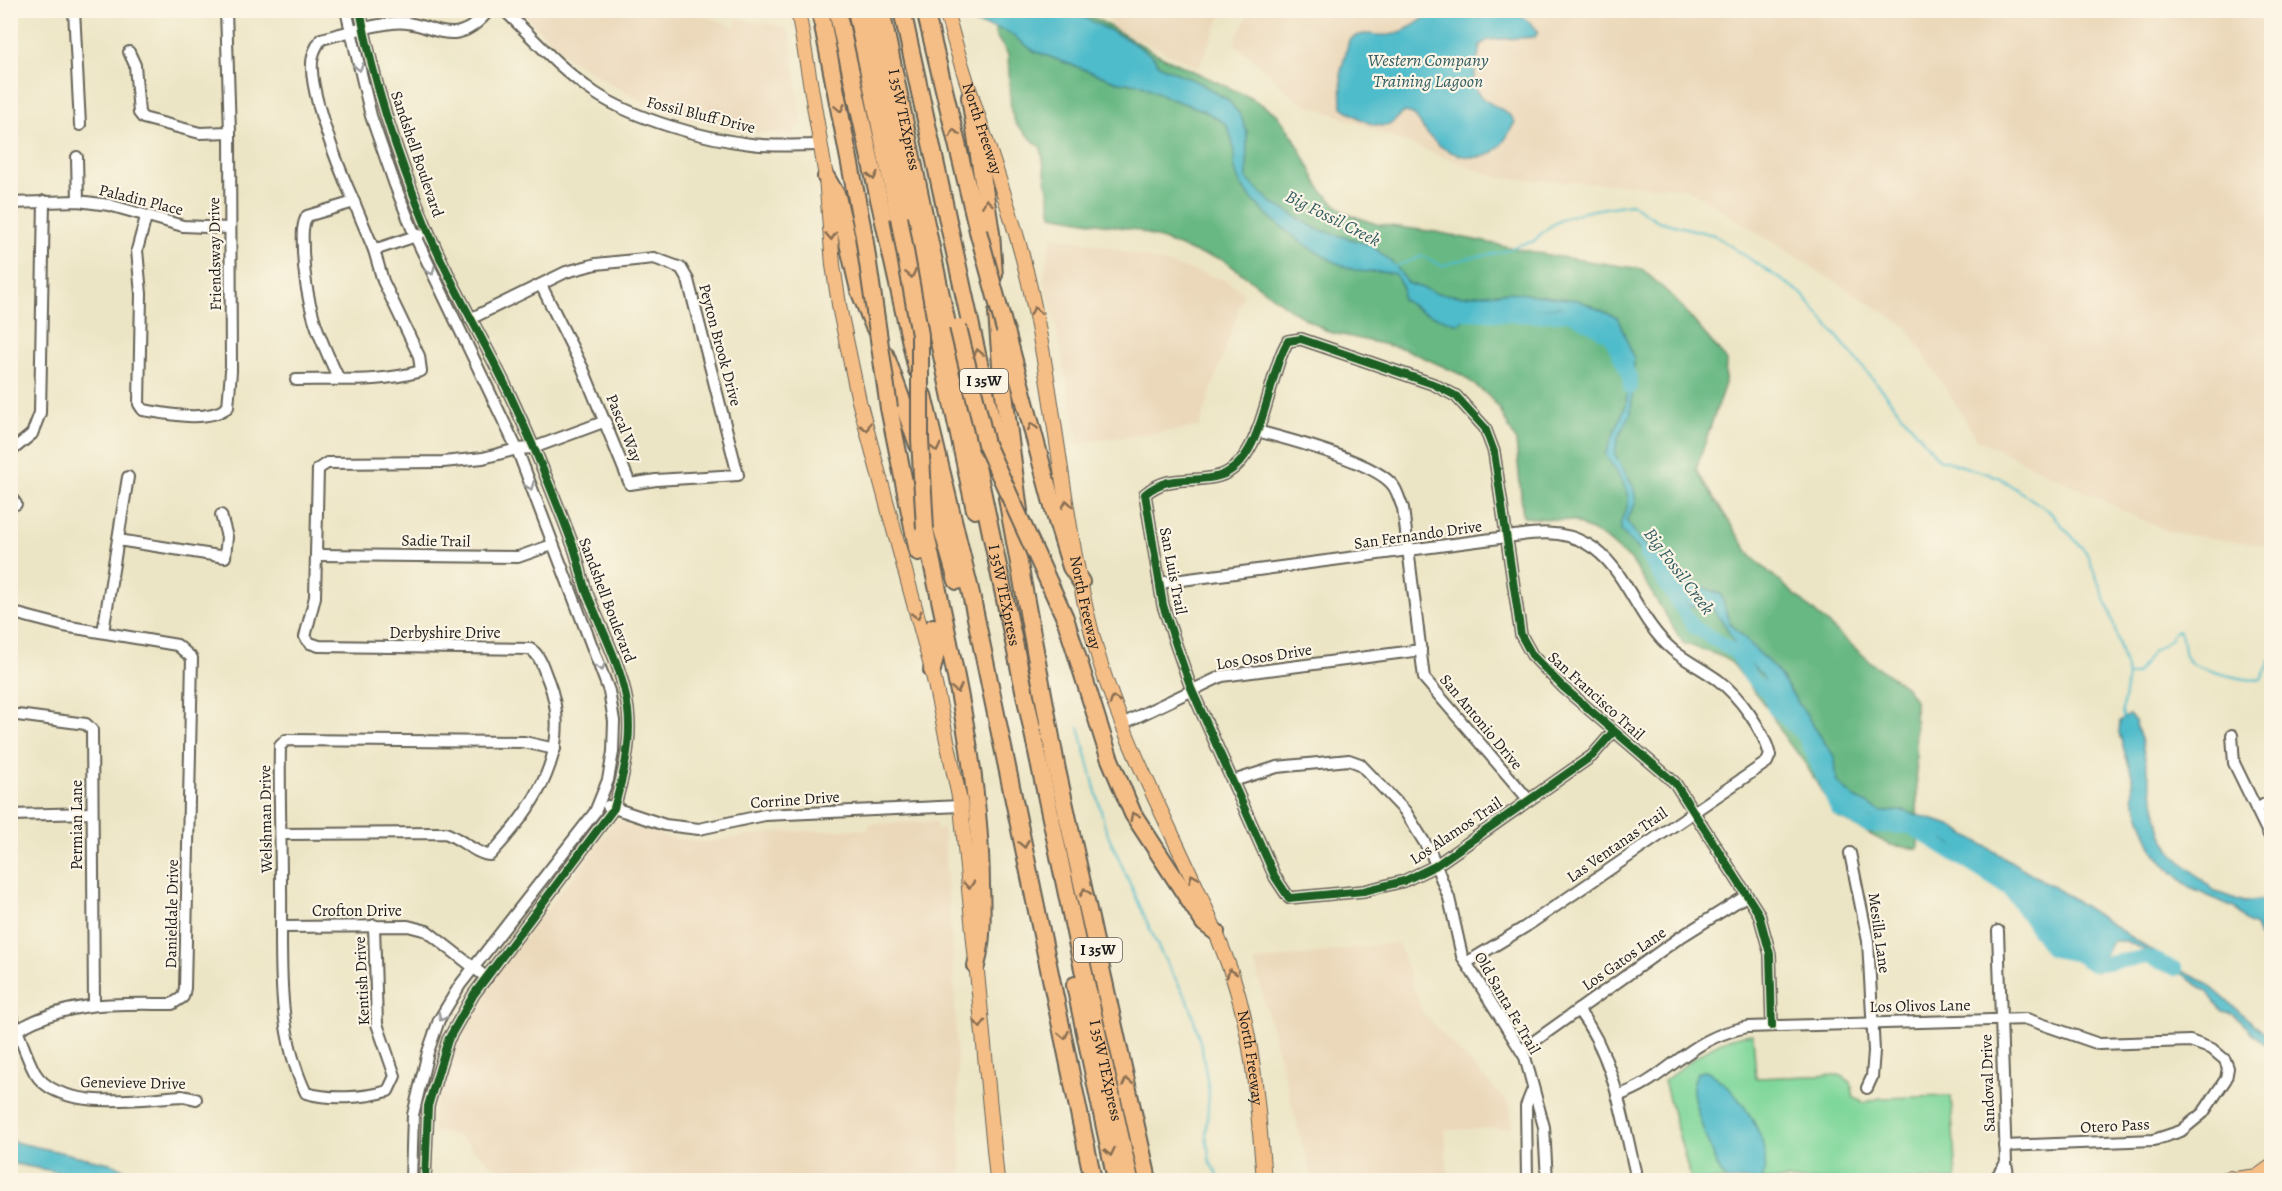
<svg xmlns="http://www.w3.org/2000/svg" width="2282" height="1191" font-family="Alegreya,serif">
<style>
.built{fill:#ebd8ba}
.green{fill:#80d79b;stroke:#4e7a5c;stroke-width:1.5}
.forest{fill:#68b883;stroke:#426a50;stroke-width:1.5}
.water{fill:#50bccb;stroke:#366c74;stroke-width:1.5}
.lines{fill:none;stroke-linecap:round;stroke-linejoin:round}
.stream{stroke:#50bccb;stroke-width:2}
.river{stroke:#50bccb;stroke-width:14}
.minor-casing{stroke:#656257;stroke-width:14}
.major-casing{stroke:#656257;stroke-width:16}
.highway-casing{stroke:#656257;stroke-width:20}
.minor{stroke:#fff;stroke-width:10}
.major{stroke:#f5be86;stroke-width:14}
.highway{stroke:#f5be86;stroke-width:16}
.highway-bridge-casing{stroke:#656257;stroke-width:20;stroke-linecap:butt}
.highway-bridge{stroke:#f5be86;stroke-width:16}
.cycleway-casing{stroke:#fcf5e5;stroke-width:11}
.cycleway{stroke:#1b5e20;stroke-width:8}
.oneway{stroke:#999}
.oneway2{stroke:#886d51}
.labels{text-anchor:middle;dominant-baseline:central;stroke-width:4.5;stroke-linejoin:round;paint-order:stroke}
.shield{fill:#fcf5e5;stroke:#5f5d58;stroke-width:1.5}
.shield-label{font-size:15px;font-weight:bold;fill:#1c1c1c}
.street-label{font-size:16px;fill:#1c1c1c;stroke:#fcf5e5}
.water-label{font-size:18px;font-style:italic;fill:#315c62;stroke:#fcf5e5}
</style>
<rect width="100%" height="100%" fill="#fcf5e5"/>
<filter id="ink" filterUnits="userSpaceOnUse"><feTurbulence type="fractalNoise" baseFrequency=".0167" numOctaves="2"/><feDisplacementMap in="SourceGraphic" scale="12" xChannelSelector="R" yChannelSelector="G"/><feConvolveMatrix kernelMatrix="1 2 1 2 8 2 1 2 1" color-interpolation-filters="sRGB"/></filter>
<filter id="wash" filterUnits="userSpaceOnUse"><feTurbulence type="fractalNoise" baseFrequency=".008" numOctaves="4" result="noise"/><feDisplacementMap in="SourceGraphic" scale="24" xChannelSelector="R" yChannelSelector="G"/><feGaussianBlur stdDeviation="1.35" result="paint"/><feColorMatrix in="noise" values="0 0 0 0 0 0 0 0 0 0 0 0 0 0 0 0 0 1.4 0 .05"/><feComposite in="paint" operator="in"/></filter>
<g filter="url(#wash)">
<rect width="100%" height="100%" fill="#ece5c5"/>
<!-- built -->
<g class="built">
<path d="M 1250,10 L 2271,11 L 2271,546 L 2168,532 L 1977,439 L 1907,327 L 1687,188 L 1498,178 L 1297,100 L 1234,43 Z"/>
<path d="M 520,11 L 692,11 L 735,27 L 737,19 L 777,25 L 788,29 L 791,37 L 802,125 L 795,127 L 794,135 L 740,131 L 691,119 L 637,99 L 569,59 Z"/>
<path d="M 1106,11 L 1107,10 L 1223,11 L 1199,68 L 1112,27 Z"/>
<path d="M 1052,235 L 1107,247 L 1226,280 L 1244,293 L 1199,427 L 1079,443 L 1055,321 L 1043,279 Z"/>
<path d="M 615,819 L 668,838 L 706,842 L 778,832 L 869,829 L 869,824 L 936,822 L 936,830 L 943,829 L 953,961 L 962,1180 L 610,1180 L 609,1169 L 501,1172 L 456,1134 L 436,1132 L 432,1126 L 437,1094 L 453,1041 L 477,997 L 597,846 Z"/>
<path d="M 1398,942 L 1422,1012 L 1511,1107 L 1512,1128 L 1445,1130 L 1448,1180 L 1312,1180 L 1254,962 Z"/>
</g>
<!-- green -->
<path class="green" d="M 1753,1034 L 1756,1078 L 1839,1075 L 1851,1082 L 1854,1098 L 1864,1103 L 1879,1098 L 1951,1096 L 1956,1180 L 1691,1180 L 1664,1081 C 1692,1060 1717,1036 1753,1034 Z"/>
<!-- forest -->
<path class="forest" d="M 991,11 L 1083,11 L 1159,55 L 1251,98 L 1277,114 L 1294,138 L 1321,190 L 1345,213 L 1376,224 L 1436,232 L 1553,256 L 1642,269 L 1674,298 L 1726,359 L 1725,383 L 1696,470 L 1751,556 L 1873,664 L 1905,686 L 1915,700 L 1918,849 L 1890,845 L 1836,816 L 1801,756 L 1787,742 L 1770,712 L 1733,664 L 1723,657 L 1683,643 L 1632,561 L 1606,539 L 1573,521 L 1523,517 L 1516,441 L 1499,408 L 1490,397 L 1462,375 L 1405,349 L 1329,332 L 1294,312 L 1222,259 L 1199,254 L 1137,230 L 1052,215 L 1041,148 L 1016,124 L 1011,111 L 1008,54 L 996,36 Z"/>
<!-- water -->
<g class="water">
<path d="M 1437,10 C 1470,10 1516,0 1538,31 L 1535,37 L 1488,40 L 1480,45 C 1479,56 1475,68 1474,79 C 1473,106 1505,103 1515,122 C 1510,130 1505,143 1497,149 C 1480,165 1448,155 1433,140 C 1425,133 1420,122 1413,114 L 1405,112 C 1400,115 1395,122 1390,124 C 1374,131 1354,115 1342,107 L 1341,71 L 1349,40 C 1367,29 1372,37 1390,35 C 1407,32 1422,19 1437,10 Z"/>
<path d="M 781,11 L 1071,11 L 1127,39 L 1153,56 L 1160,66 L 1200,83 L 1228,100 L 1241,116 L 1247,132 L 1247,179 L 1271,202 L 1317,229 L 1371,245 L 1395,265 L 1408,283 L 1436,293 L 1460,296 L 1510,292 L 1578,300 L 1618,318 L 1634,359 L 1631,414 L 1618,438 L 1615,454 L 1634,488 L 1636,503 L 1626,520 L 1641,541 L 1690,582 L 1721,594 L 1729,622 L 1777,671 L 1835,758 L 1837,782 L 1855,798 L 1882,812 L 1904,811 L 1950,825 L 2067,895 L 2182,971 L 2205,982 L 2271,1039 L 2271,1050 L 2233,1014 L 2222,1012 L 2207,991 L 2146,951 L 2126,941 L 2112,941 L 2097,972 L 2089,967 L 2074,947 L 2056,949 L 2051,939 L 2002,884 L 1951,844 L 1907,821 L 1877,822 L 1839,807 L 1808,738 L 1791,716 L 1775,701 L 1762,676 L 1739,653 L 1725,625 L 1711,607 L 1689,606 L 1621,531 C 1619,515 1627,515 1628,503 C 1630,488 1612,467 1605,454 L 1626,405 L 1628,387 L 1626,357 L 1610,333 L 1588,318 L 1560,307 L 1468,316 L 1458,324 L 1422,312 L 1402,299 L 1403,288 L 1395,274 C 1383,271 1371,273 1359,271 C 1326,265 1245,207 1236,173 C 1233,164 1235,154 1233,145 C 1232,138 1229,131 1226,124 L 1203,110 L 1171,99 L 1140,84 L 1118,82 L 1034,51 L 1006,31 L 958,19 Z"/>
<path d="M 2129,715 L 2135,721 L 2141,739 L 2161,833 L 2173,854 L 2216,892 L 2244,902 L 2265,899 L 2271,905 L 2271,940 L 2259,937 L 2255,926 L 2246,922 L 2234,907 L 2190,888 L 2163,863 L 2153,850 L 2133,797 L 2132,776 L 2119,733 L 2120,721 Z"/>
<path d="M 1705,1071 C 1736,1084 1779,1146 1761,1180 L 1727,1180 C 1716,1174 1695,1107 1693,1092 C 1692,1085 1695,1079 1697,1073 Z"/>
<path d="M 10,1141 L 114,1164 L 144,1180 L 100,1180 L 11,1163 Z"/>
</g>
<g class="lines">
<!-- stream -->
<g class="stream">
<path d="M 1394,267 L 1423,256 L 1442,266 C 1461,258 1478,257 1498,253 C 1511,250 1517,243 1533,242 C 1561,210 1591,211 1631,204 L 1658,221 L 1714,235 L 1801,293 L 1939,459 L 1998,477 L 2048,510 L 2086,552 L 2109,609 L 2128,676 L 2122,712 L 2124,720"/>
<path d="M 2128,676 L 2136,674 L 2153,651 L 2169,641 L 2174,632 L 2179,631 C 2186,640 2180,653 2189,661 C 2197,669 2250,683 2261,679 L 2272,658"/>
<path d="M 1079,727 L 1106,830 L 1160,951 L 1190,1005 L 1202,1049 L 1209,1092 L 1206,1135 L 1210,1162 L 1220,1180"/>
</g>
<!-- river -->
<g class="river">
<path d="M 1463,313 L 1533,316 L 1571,314 L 1610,336 L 1630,377 L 1630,388"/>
<path d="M 1646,555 L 1694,627 L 1735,652 L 1752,679 L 1768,693 L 1774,708 L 1805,737 L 1837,809 L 1868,826 L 1911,827 L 2009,889 L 2052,950 L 2076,954 L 2093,965 L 2148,957 L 2176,969"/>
</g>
</g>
</g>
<g filter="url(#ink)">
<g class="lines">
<defs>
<g id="minor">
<path d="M 74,10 L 80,125"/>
<path d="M 346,10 L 371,116 L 395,185 L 415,236 L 517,449 L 609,691 L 614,721 L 613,752 L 608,780 L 595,812 L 460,985 L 439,1020 L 428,1052 L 413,1115 L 411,1180"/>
<path d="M 360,10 C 374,85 399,161 428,231 C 452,288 485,341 511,397 C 534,446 555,497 574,548 C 579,562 581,577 586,591 C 602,631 623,667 628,710 C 632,743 623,777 614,808 L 474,994 L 448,1040 L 428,1106 L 425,1180"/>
<path d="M 504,10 C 533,38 561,70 595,93 C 634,119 705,139 751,144 C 774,147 797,145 820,145"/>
<path d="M 129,52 L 135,65 L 139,113 L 143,118 L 200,133 L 230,132"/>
<path d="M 77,157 L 78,201"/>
<path d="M 354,202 C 341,173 305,85 313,56 C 314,50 318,44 321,39 C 344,33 368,26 392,23 C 431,18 452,56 489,10"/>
<path d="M 10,203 L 78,201 L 109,205 L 183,226 L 229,228"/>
<path d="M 146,217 L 137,250 L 141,294 L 139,404 L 143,410 C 168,414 207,423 228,407 L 231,371 L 230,132 L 226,10"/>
<path d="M 374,250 L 419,235"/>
<path d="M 470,319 L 566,272 L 596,264 L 654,258 L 681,268 L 688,280 L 738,475 L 656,480 L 630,484 L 583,369 L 541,285"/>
<path d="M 296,380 C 338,379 380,383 421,371 L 419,356 L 383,281 L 374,250 L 354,202 L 307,216 C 301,227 303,238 303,251 C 305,302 317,334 339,379"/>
<path d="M 1257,431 C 1287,439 1378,462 1394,487 C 1398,493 1400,502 1403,508 L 1424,678 L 1528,799"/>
<path d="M 10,452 L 32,434 L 40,413 L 44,201"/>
<path d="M 10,496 L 16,504"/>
<path d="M 118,540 L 225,557 L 227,537 L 221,515"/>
<path d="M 317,555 L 518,557 L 552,545"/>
<path d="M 1159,583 L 1507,537 C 1534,533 1562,529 1587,544 C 1618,561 1631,599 1651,626 C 1673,657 1690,660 1718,680 C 1740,697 1763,729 1770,755 L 1767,762 L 1525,927 L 1466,963"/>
<path d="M 10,612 L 64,626 L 177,645 L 192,658 L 185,988 L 183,997 L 172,1004 C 115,1004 69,1000 17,1030"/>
<path d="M 103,632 L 128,477"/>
<path d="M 10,714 L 86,724 L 92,730 L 94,1004"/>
<path d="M 1122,724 L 1222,676 L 1421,650"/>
<path d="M 1613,732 L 1592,756 L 1435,866 L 1404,881 L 1364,891 L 1289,898 L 1275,877 L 1191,688 L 1176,645 L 1163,605 L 1145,494 C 1170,473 1191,484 1219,476 C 1265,462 1266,377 1288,341 L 1301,339 L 1433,384 L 1456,396 L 1485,428 L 1494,452 L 1521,635 L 1532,655 L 1563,687 L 1675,783 L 1759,914 L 1770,954 L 1772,1026"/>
<path d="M 2232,735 L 2234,763 L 2272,841"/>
<path d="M 1233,781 L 1277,767 L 1349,760 L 1360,764 L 1405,811 L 1431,853 L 1449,898 L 1462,956 L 1525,1057 L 1544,1127 L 1547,1180"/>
<path d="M 608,806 L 665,825 L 699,829 L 765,815 L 961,806"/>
<path d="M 2256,809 L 2272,800"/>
<path d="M 10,815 L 92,813"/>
<path d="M 281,834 L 445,833 C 460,838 477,855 490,855 C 535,807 575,748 548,680 C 543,669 541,655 530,649 L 319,646 L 310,643 L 305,637 L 315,597 L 318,469 L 327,463 L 443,462 L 483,458 L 517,449 L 533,448 L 606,421"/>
<path d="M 1850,853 L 1868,941 L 1874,1051 L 1872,1077 L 1867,1088"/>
<path d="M 374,925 L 377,1024 L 395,1076 L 388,1091 C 364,1098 330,1100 306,1093 C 275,1028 282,957 281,887 C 281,840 279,793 280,746 L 286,740 L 524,742 L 555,749"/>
<path d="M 281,927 L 408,926 L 427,931 L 487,978"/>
<path d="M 1998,931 L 2006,1163"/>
<path d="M 1578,1010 C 1614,1056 1622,1116 1635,1171 L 1634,1180"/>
<path d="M 10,1013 C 19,1032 25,1055 35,1073 C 60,1113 143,1098 183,1096 L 196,1099"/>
<path d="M 1522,1050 L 1679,938 L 1746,896"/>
<path d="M 1617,1096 C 1657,1083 1673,1059 1707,1041 C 1720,1034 1733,1030 1747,1027 L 2027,1019 L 2099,1044 L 2190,1041 L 2212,1049 L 2225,1060 L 2228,1068 L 2226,1079 L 2203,1113 L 2181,1131 L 2154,1140 L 2005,1146"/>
<path d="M 1527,1180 L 1526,1106 L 1532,1091"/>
<path d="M 1997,1180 L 1997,1176 L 2006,1163 L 2009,1180"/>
</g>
<g id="major">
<path d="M 798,10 L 826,177 L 833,265 L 840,311 L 859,401 L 932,670 L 961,806 L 997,1180"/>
<path id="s1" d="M 946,10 C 970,106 1010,196 1031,292 C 1058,413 1064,540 1099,659 C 1132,767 1192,863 1230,969 C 1254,1036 1258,1110 1264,1180"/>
<path d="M 2235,1179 L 2258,1176 L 2272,1166"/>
<path d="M 2220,1180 L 2230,1178 L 2239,1180"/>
</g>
<g id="highway">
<path d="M 820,10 L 864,236"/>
<path d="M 837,10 L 917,370"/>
<path d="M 856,10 L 899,217"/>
<path d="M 868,10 L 975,510"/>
<path id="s2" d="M 881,10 L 1077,942 L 1130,1180"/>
<path d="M 902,10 L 1003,473"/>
<path d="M 925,10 L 978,231"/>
<path d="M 970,97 L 991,233 L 994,275"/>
<path d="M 826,177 L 837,196 L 859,290 L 874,327"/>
<path d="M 997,313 L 1002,378 L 1019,511"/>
<path d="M 1006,331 L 1056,518 L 1071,567 L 1081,582"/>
<path d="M 885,354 L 918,445"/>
<path d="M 923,395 L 971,594 L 1093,1180"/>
<path d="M 889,408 L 918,552"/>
<path d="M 925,470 L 957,581"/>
<path d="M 1007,498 L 1057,770 L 1148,1180"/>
<path d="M 925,529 C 949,646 980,765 981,885 C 982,913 983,939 976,966"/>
<path d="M 1065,618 L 1109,757 L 1133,814 L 1204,923 L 1216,932"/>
<path d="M 932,670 L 937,649 L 933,627"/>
<path d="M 1075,985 L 1116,1180"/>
</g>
</defs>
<!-- minor casing -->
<use href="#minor" class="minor-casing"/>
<!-- major casing -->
<use href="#major" class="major-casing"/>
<!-- highway casing -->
<use href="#highway" class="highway-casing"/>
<!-- minor -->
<use href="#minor" class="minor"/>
<!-- major -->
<use href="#major" class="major"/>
<!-- highway -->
<use href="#highway" class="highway"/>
<defs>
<g id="highway-bridge">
<path d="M 899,217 L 920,335 L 920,439 L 925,529"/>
<path d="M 978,231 L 1005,330"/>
<path d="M 864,236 L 889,408"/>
<path d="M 958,327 L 986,444 L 1065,618"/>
</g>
</defs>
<!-- highway-bridge casing -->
<use href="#highway-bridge" class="highway-bridge-casing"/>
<!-- highway-bridge -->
<use href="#highway-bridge" class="highway-bridge"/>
<defs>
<g id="cycleway">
<path d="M 360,10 C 374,85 399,161 428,231 C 452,288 485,341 511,397 C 534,446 555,497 574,548 C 579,562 581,577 586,591 C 602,631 623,667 628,710 C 632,743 623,777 614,808 L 474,994 L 448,1040 L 428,1106 L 425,1180"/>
<path d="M 1613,732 L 1592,756 L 1435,866 L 1404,881 L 1364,891 L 1289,898 L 1275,877 L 1191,688 L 1176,645 L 1163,605 L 1145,494 C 1170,473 1191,484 1219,476 C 1265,462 1266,377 1288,341 L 1301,339 L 1433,384 L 1456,396 L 1485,428 L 1494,452 L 1521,635 L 1532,655 L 1563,687 L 1675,783 L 1759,914 L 1770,954 L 1772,1026"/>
</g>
</defs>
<!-- cycleway casing -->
<use href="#cycleway" class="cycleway-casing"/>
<!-- cycleway -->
<use href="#cycleway" class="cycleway"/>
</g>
<!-- one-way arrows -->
<defs><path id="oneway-chevron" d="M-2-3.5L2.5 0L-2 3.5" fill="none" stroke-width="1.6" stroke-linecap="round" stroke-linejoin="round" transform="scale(1.5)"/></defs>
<g class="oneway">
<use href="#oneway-chevron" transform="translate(359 67) rotate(77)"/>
<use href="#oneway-chevron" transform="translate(431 271) rotate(65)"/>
<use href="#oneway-chevron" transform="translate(530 486) rotate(69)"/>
<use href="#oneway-chevron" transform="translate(601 667) rotate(71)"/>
<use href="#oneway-chevron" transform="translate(442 1017) rotate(118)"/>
</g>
<g class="oneway2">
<use href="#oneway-chevron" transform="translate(840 108) rotate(78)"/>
<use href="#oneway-chevron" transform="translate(954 133) rotate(-104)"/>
<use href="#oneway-chevron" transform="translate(873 176) rotate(77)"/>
<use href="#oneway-chevron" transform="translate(987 203) rotate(-99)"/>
<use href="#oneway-chevron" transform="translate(831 236) rotate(86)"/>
<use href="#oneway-chevron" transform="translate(911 274) rotate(78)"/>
<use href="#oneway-chevron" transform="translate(1035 311) rotate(-101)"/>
<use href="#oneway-chevron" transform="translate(978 353) rotate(-102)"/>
<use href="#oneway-chevron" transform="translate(866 427) rotate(75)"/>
<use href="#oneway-chevron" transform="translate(1032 427) rotate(-105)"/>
<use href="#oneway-chevron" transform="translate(936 448) rotate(76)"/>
<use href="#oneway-chevron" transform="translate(1067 504) rotate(-100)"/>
<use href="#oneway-chevron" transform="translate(917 615) rotate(75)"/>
<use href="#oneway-chevron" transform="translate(957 689) rotate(78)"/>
<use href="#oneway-chevron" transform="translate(1114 700) rotate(-109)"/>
<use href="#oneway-chevron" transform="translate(1134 816) rotate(-117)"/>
<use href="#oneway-chevron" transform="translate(1024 844) rotate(78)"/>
<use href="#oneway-chevron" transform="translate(1193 878) rotate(-113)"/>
<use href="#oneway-chevron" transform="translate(969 885) rotate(85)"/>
<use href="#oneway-chevron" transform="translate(1085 892) rotate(-103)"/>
<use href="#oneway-chevron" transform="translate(1231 973) rotate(-108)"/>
<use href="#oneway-chevron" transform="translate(980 1024) rotate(86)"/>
<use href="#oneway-chevron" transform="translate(1064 1035) rotate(78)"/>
<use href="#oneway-chevron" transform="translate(1127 1082) rotate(-103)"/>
<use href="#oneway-chevron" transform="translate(1110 1152) rotate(78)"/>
</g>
</g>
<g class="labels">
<!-- shield labels -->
<g class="shield">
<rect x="960" y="369" width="48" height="24" rx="4.5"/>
<rect x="1074" y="938" width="48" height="24" rx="4.5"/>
</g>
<g class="shield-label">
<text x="984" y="381">I 35W</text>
<text x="1098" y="950">I 35W</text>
</g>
<!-- street labels -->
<g class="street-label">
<text transform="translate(701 115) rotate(14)">Fossil Bluff Drive</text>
<text stroke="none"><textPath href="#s2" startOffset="112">I 35W TEXpress</textPath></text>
<text stroke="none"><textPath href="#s1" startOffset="124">North Freeway</textPath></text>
<text transform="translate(417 154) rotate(71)">Sandshell Boulevard</text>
<text transform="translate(141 200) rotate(14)">Paladin Place</text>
<text transform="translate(215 254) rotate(-91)">Friendsway Drive</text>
<text transform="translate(720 345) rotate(75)">Peyton Brook Drive</text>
<text transform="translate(624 428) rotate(68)">Pascal Way</text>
<text transform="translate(1418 535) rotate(-8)">San Fernando Drive</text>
<text transform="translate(436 541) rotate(1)">Sadie Trail</text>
<text transform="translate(1173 571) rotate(79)">San Luis Trail</text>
<text stroke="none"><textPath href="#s2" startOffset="598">I 35W TEXpress</textPath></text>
<text transform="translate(607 600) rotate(69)">Sandshell Boulevard</text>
<text stroke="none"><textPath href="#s1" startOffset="610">North Freeway</textPath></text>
<text x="445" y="633">Derbyshire Drive</text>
<text transform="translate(1264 657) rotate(-9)">Los Osos Drive</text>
<text transform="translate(1596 696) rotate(42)">San Francisco Trail</text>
<text transform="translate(1481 722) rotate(50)">San Antonio Drive</text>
<text transform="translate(795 800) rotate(-4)">Corrine Drive</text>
<text transform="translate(266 819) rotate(-91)">Welshman Drive</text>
<text transform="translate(77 825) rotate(-90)">Permian Lane</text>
<text transform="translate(1456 831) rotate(-34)">Los Alamos Trail</text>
<text transform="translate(1617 845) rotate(-35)">Las Ventanas Trail</text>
<text x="357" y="911">Crofton Drive</text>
<text transform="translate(172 914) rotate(-89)">Danieldale Drive</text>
<text transform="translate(1879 933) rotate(82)">Mesilla Lane</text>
<text transform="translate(1624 959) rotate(-35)">Los Gatos Lane</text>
<text transform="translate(362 981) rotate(-93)">Kentish Drive</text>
<text transform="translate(1507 1003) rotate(60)">Old Santa Fe Trail</text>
<text transform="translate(1920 1006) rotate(-1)">Los Olivos Lane</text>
<text stroke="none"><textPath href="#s1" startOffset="1096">North Freeway</textPath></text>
<text stroke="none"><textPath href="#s2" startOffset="1084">I 35W TEXpress</textPath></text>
<text transform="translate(133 1083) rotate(1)">Genevieve Drive</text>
<text transform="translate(1988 1083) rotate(-92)">Sandoval Drive</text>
<text transform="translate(2115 1126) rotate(-3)">Otero Pass</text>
</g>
<!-- water labels -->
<g class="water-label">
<text x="1428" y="60">Western Company<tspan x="1428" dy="21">Training Lagoon</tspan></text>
<text transform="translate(1333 218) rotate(27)">Big Fossil Creek</text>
<text transform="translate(1679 571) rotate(53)">Big Fossil Creek</text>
</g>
</g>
<!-- margin -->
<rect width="2282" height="1191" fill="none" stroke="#fcf5e5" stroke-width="36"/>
</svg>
